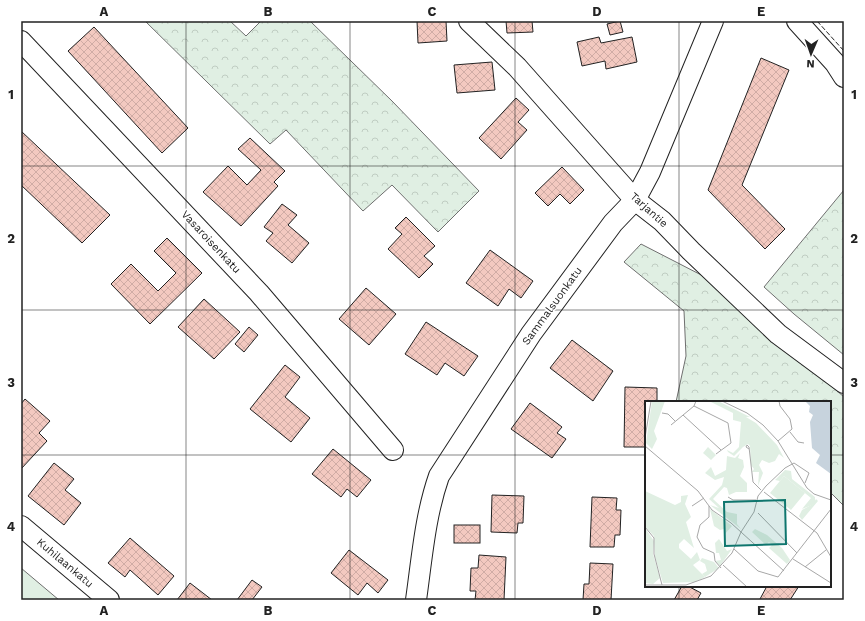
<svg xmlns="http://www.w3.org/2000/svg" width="865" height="621" font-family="'Work Sans',sans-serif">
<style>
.forest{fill:url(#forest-crowns);stroke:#6f6f6f}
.pitch{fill:#e0efe3;stroke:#6f6f6f}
.building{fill:url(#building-cross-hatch);stroke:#222}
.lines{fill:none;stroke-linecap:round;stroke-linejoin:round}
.minor-casing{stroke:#222;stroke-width:22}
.minor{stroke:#fff;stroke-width:20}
.fence{stroke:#222;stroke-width:1;stroke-dasharray:5 2;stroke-linecap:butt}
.grid{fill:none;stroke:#222;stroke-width:1;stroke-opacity:0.55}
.labels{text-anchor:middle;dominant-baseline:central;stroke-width:3;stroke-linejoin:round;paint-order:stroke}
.street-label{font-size:11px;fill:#222;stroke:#fff}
.inset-road{fill:none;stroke:#a7a7a7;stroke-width:1}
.view{fill:#0f766e;fill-opacity:0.15;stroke:#0f766e;stroke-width:2}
.inset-edge{fill:none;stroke:#222;stroke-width:2}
.neatline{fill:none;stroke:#222;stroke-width:1.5}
.grid-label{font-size:13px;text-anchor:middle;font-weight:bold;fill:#222}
</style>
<defs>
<pattern id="forest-crowns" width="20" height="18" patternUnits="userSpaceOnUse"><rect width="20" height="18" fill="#e0efe3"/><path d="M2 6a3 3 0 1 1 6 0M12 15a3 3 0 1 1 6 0" fill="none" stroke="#c0cdc2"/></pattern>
<pattern id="building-cross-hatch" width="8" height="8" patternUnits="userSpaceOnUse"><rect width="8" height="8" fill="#f3c9c0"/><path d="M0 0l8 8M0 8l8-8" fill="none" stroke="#d0aca5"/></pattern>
</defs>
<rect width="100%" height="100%" fill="#fff"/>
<!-- forest -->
<g class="forest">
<path d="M 145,21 L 230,21 L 246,36 L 261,21 L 310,21 L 392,101 L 479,191 L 438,232 L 392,185 L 363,211 L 286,130 L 270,144 Z"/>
<path d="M 844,190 L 844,355 L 794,314 L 764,287 Z"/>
<path d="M 641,244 L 709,279 L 844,397 L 844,506 L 830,492 L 830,402 L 676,402 L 686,356 L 684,311 L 624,262 Z"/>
</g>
<!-- pitch -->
<path class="pitch" d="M 21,568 L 59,600 L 21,600 Z"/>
<!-- building -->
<g class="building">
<path d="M 417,21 L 446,21 L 447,41 L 418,43 Z"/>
<path d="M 506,21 L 532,21 L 533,32 L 507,33 Z"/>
<path d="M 620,21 L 623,32 L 610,35 L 607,24 Z"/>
<path d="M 94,27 L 188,128 L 162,153 L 68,51 Z"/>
<path d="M 599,37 L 601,43 L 632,37 L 637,62 L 606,69 L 605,61 L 582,66 L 577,42 Z"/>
<path d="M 761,58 L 789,70 L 742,185 L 785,229 L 765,249 L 708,190 Z"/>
<path d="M 492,62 L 495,90 L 457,93 L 454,65 Z"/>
<path d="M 516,98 L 529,110 L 518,122 L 527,130 L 501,159 L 479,138 Z"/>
<path d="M 21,131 L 110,215 L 82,243 L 21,185 Z"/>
<path d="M 250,138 L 285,171 L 274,182 L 278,186 L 241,226 L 203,192 L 228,166 L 247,185 L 261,170 L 238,149 Z"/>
<path d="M 562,167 L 584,190 L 570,204 L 560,194 L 548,206 L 535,193 Z"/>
<path d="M 282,204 L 297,215 L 288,225 L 309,243 L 292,263 L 266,241 L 273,233 L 264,227 Z"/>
<path d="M 406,217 L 435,246 L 424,256 L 433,264 L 419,278 L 388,249 L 402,234 L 395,228 Z"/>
<path d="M 167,238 L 202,273 L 150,324 L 111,284 L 131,264 L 158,291 L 176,273 L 154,251 Z"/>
<path d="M 490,250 L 533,281 L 521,298 L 509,289 L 498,306 L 466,283 Z"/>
<path d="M 366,288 L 396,314 L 369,345 L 339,319 Z"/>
<path d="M 204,299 L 240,332 L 214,359 L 178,327 Z"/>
<path d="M 426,322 L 478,356 L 464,376 L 445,363 L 437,375 L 405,354 Z"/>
<path d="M 249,327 L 258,335 L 244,352 L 235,344 Z"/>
<path d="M 572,340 L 613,371 L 593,401 L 550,368 Z"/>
<path d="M 285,365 L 300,377 L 285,397 L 310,418 L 291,442 L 250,409 Z"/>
<path d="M 625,387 L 657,388 L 657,402 L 646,402 L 646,447 L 624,447 Z"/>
<path d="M 25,399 L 50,421 L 39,433 L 47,441 L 21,469 L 21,404 Z"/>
<path d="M 530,403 L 562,427 L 557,433 L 566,439 L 552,458 L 511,429 Z"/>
<path d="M 333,449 L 371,480 L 357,497 L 347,489 L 341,497 L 312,474 Z"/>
<path d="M 54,463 L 74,479 L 65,490 L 81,503 L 64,525 L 28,496 Z"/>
<path d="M 492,495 L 524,496 L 523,523 L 518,523 L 517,533 L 491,532 Z"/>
<path d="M 592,497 L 617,498 L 616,510 L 621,510 L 620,535 L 615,535 L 614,547 L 590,547 Z"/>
<rect x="454" y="525" width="26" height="18"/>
<path d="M 130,538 L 174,576 L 158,595 L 130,570 L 125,577 L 108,563 Z"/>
<path d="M 349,550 L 388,580 L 378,593 L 367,583 L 358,595 L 331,573 Z"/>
<path d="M 479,555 L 506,557 L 504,600 L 475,600 L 476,591 L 470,591 L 471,568 L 478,568 Z"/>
<path d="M 590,563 L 613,564 L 611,600 L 583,600 L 584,584 L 589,584 Z"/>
<path d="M 252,580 L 262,587 L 252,600 L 237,600 Z"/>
<path d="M 190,583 L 212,600 L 177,600 Z"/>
<path d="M 682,586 L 688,586 L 701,593 L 697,600 L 674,600 Z"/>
<path d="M 767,586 L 799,586 L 790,600 L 761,600 L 760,599 Z"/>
</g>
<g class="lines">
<defs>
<g id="minor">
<path d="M 469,21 L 517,67 L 635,200 L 662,221 L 691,251 L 778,334 L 844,383"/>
<path d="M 797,21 L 835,63 L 844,77"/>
<path d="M 21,41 L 259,293 L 393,450"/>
<path d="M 21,526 L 109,600"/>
<path d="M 416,600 C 422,558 425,516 439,476 L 531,334 L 613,223 L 635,200 L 650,172 L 713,21"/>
</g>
</defs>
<!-- minor casing -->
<use href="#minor" class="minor-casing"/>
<!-- minor -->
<use href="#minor" class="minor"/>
<!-- fence -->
<path class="fence" d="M 817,21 L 844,51"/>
</g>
<!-- grid -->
<path class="grid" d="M 186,21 L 186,600M 350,21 L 350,600M 515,21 L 515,600M 679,21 L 679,402M 21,166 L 844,166M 21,310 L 844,310M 21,455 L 646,455M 830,455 L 844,455M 679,586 L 679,600"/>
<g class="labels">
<!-- street labels -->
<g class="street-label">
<text transform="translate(649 210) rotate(42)">Tarjantie</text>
<text transform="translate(211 242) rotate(47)">Vasaroisenkatu</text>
<text transform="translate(552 306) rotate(-54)">Sammalsuonkatu</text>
<text transform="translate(65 563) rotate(40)">Kuhilaankatu</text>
</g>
</g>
<!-- overview -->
<g transform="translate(645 401)">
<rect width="186" height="186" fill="#fff"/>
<path d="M 171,98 L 173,100 L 157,119 L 154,115 L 157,109 L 168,103 ZM 74,138 L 82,150 L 87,148 L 75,165 L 70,160 L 76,159 L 74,152 L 71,152 L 70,142 ZM 57,157 L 69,161 L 74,167 L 60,176 L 57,173 L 62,170 L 60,163 L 55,160 Z" fill="#e0efe3"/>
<path d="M 7,0 L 20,0 L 9,30 L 12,38 L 7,48 L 1,42 ZM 64,0 L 73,0 L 105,16 L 101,16 L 111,22 L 132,44 L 139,57 L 134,53 L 130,60 L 124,62 L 117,59 L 114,64 L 118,72 L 113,85 L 114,71 L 107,71 L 109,68 L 106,64 L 105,45 L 103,43 L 98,46 L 89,55 L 83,51 L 82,49 L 88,52 L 94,46 L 96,21 L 88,19 L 88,12 ZM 95,52 L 93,57 L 98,59 L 99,66 L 95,75 L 102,82 L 102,91 L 91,91 L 84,94 L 82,87 L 79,86 L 68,98 L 82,111 L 92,113 L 92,123 L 96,128 L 65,104 L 74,107 L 64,98 L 77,84 L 79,76 L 70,79 L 60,72 L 66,66 L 70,75 L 81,69 L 82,55 L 90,57 ZM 140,69 L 146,70 L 147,78 L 170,96 L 170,103 L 157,108 L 166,97 L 139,75 L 135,80 L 130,79 ZM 0,90 L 30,104 L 36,101 L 36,95 L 43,94 L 40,103 L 46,116 L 41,121 L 49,147 L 39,138 L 34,143 L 34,147 L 46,158 L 52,151 L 55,159 L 48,164 L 60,176 L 50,181 L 18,182 L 10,156 L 9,135 L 0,126 ZM 65,108 L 87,125 L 79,134 L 79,128 L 75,129 L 69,125 ZM 0,127 L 9,140 L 8,153 L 15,177 L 8,183 L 0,182 ZM 110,128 L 122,134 L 137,147 L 145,159 L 142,163 L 124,147 L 127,144 L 124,141 L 121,144 L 107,131 Z" fill="#e0efe3"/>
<path d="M 63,46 L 71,54 L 66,59 L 58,52 ZM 139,75 L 160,92 L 146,109 L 125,92 Z" fill="#e0efe3"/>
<path d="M 160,0 L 186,0 L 186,73 L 171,62 L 175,54 L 167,47 L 165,21 L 168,14 L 164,11 L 165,5 Z" fill="#c7d3dd"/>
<path class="inset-road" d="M 51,0 L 49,5 L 83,22 L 86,42 L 71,53M 77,0 L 102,12 L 118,24 L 133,40 L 162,87 L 169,93 L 186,99M 17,12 L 23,13 L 30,20M 38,14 L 76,49M 26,24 L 49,5M 145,31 L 153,41 L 159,42M 0,37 L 6,0M 133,40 L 147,28 L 145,18 L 135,5 L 134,0M 0,45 L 53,90 L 67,109 L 86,122 L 139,170M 104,48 L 101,46 L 102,44 L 104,46 L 108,81 L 116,89M 119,91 L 172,132 L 186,156M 83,96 L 88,99 L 111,99M 47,105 L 59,97M 64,105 L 64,116 L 55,124 L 52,136 L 58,147 L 69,152 L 70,160 L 76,167M 113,112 L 152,152M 0,126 L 9,137 L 9,153 L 17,184M 89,148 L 113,170 L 133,176 L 186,108M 148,158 L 186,182M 78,164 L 102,186M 160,166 L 181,149M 0,184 L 41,184 L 66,175 L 87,152 L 96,131 L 109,111 L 113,95 L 121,85 L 140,67 L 149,62 L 164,72 L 160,82"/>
<path class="view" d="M 140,99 L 141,143 L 80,145 L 79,101 Z"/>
<rect width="186" height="186" class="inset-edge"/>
</g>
<!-- border -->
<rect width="865" height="621" fill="none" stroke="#ffffff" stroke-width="44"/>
<!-- north arrow -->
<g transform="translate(811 54) rotate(182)" stroke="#ffffff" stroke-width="3" paint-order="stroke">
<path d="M0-3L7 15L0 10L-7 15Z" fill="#222222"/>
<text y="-6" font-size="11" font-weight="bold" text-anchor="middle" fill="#222222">N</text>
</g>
<rect x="22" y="22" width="821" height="577" class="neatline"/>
<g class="grid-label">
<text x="104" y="16">A</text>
<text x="268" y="16">B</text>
<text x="432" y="16">C</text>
<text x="597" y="16">D</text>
<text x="761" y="16">E</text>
<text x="11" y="99">1</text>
<text x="854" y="99">1</text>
<text x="11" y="243">2</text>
<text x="854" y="243">2</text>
<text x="11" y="387">3</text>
<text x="854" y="387">3</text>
<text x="11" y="531">4</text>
<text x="854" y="531">4</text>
<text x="104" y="615">A</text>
<text x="268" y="615">B</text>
<text x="432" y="615">C</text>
<text x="597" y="615">D</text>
<text x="761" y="615">E</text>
</g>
</svg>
